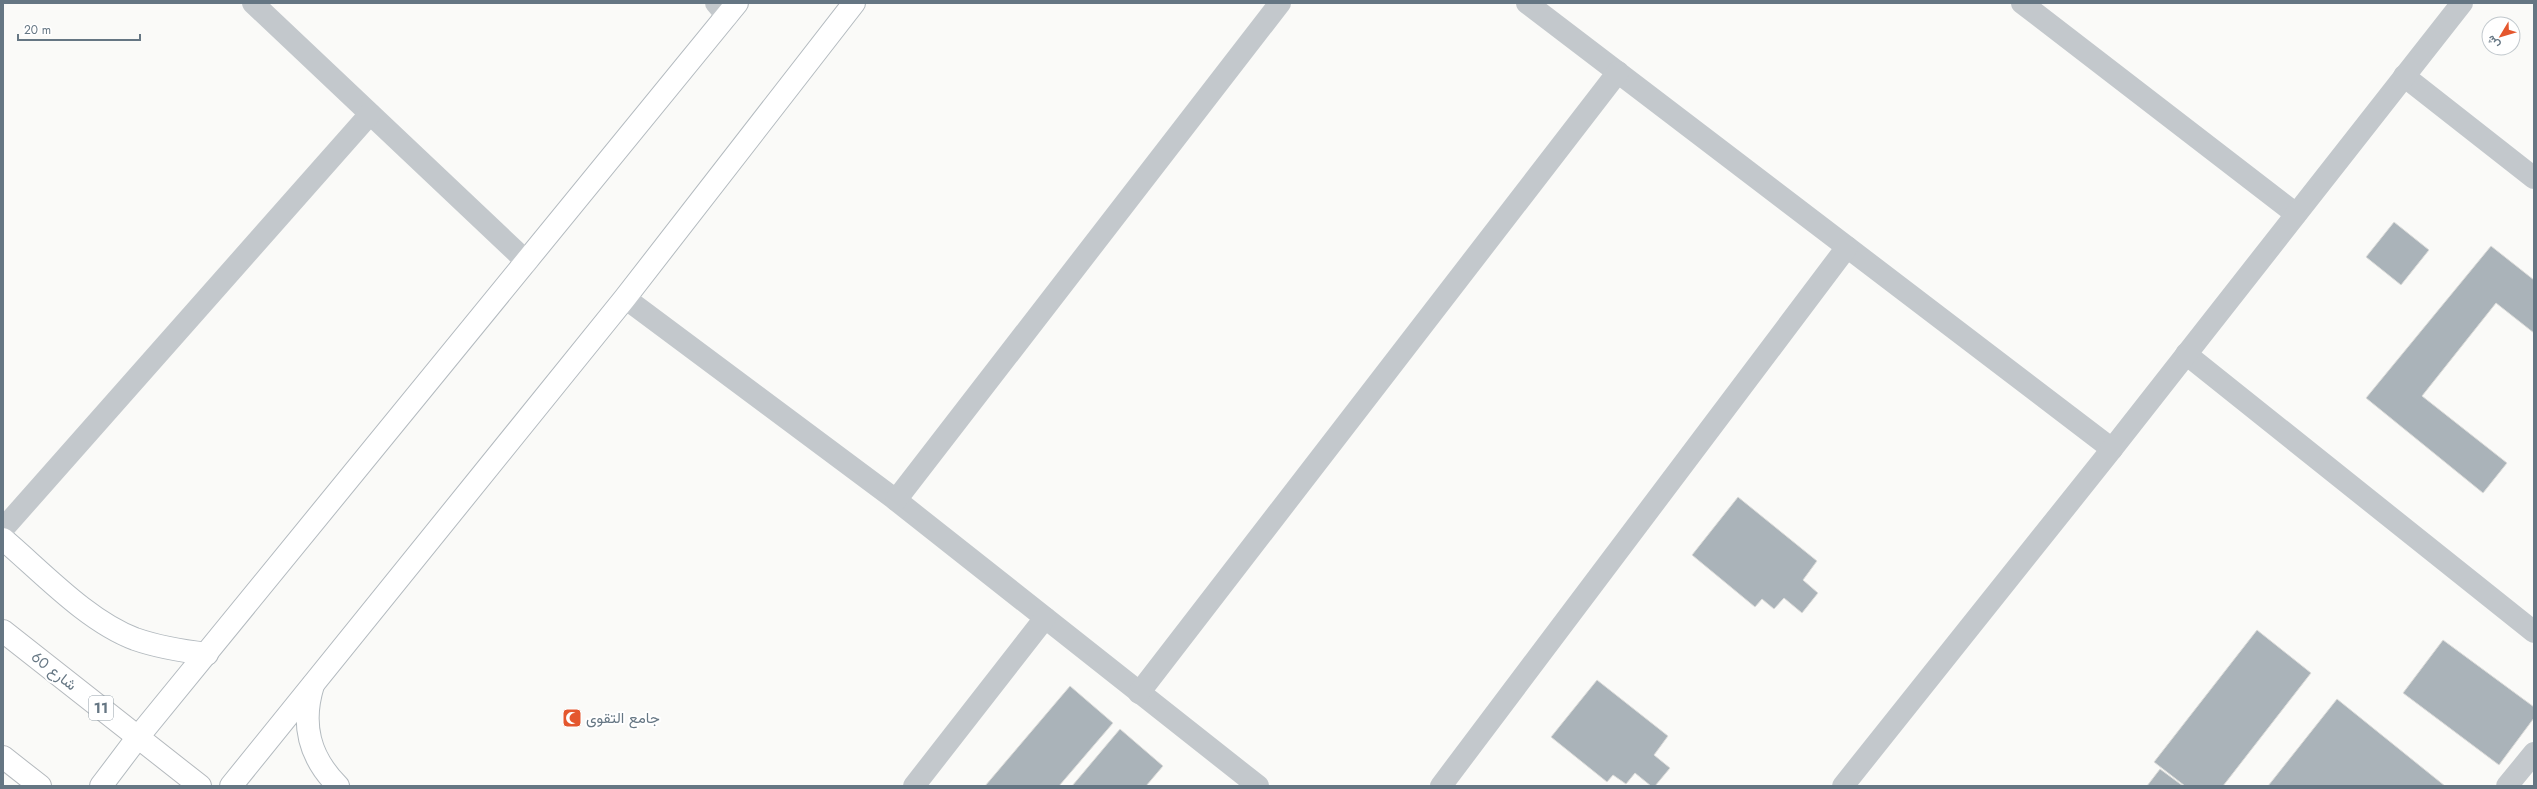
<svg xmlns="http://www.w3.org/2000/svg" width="2537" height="789" font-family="Jost,Vazirmatn,sans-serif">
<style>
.building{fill:#aab3b9;stroke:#dcdcda}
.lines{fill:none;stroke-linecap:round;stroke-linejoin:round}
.secondary-casing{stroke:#b3babf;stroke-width:24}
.highway-casing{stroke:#b4b9bd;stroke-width:24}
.street{stroke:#c3c8cc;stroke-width:22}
.secondary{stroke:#fff;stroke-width:22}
.highway{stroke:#fff;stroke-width:22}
.labels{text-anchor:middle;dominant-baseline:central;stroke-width:4;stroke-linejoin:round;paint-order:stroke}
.shield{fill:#fff;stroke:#939fa8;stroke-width:1}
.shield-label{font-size:14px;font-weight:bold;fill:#657683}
.street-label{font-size:15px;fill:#657683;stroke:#fff}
.poi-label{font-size:15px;fill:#657683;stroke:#fff;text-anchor:start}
</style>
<rect width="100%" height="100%" fill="#fafaf8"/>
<!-- building -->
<g class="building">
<path d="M 2394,222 L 2429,250 L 2401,285 L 2366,257 Z"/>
<path d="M 2491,246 L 2534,280 L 2534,333 L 2496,303 L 2422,396 L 2507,463 L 2483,493 L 2366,398 Z"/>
<path d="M 1738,497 L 1817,561 L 1803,580 L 1818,593 L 1802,613 L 1784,598 L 1774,609 L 1762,599 L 1755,607 L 1692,555 Z"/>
<path d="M 2257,630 L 2311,673 L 2223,786 L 2185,786 L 2154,762 Z"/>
<path d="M 2443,640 L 2534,707 L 2534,718 L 2499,765 L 2403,693 Z"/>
<path d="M 1597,680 L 1668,736 L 1654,755 L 1670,768 L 1655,786 L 1651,786 L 1635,773 L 1626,784 L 1613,775 L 1607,782 L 1551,737 Z"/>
<path d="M 1070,686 L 1113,723 L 1059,786 L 985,786 Z"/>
<path d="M 2337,699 L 2445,786 L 2268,786 Z"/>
<path d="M 1120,729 L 1163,766 L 1146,786 L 1072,786 Z"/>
<path d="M 2160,769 L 2183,786 L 2147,786 Z"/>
</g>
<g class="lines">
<defs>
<g id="secondary">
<path d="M 3,539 C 42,572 87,621 135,639 C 158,647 182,651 207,654"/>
<path d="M 313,685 C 301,724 309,757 338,786"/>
<path d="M 101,786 L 138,737 L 737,3"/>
<path d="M 231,786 L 625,298 L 854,3"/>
</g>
<g id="highway">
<path d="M 3,631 L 200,786"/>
<path d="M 3,757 L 40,786"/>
</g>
</defs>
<!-- secondary casing -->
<use href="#secondary" class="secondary-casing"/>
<!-- highway casing -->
<use href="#highway" class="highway-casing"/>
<!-- street -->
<g class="street">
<path d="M 253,3 L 527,262"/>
<path d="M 716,3 L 727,16"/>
<path d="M 1527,3 L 2112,449"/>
<path d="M 2022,3 L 2296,214"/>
<path d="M 2404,76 L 2534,178"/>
<path d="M 625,298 L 896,500 L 1258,786"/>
<path d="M 2186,354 L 2534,632"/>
<path d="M 896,500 L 1280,3"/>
<path d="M 3,529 L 370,114"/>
<path d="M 1139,693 L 1618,72"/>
<path d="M 914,786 L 1045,618"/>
<path d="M 1441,786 L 1847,247"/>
<path d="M 1843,786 L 2112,449 L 2462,3"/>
<path d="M 2507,786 L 2534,753"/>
</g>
<!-- secondary -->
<use href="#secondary" class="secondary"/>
<!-- highway -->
<use href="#highway" class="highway"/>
</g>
<!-- icons -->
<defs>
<symbol id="mosque-square" viewBox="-11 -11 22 22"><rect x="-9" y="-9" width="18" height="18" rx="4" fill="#e4572e" stroke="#fff"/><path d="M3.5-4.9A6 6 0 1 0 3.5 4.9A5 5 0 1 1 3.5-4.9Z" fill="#fff"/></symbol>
</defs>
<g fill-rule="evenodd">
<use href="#mosque-square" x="561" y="707" width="22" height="22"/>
</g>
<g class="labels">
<!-- shield labels -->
<rect class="shield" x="89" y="696" width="24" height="24" rx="3"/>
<g class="shield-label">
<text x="101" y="708">11</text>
</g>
<!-- street labels -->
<g class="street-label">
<text transform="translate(54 671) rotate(38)">شارع 60</text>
</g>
<!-- poi labels -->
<g class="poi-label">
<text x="586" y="718">جامع التقوى</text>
</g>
</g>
<!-- border -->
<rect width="2537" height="789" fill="none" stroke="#657683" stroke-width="8"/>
<!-- north arrow -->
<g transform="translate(2501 36) rotate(232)"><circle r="19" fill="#ffffff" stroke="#c1c8cd"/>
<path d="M0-3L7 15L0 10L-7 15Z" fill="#e4572e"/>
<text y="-6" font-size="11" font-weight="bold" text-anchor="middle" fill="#657683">ش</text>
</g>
<!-- scale -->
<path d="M18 34v6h122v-6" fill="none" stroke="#657683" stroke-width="2"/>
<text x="24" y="34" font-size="12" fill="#657683" stroke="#ffffff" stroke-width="3" paint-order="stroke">20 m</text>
</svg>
